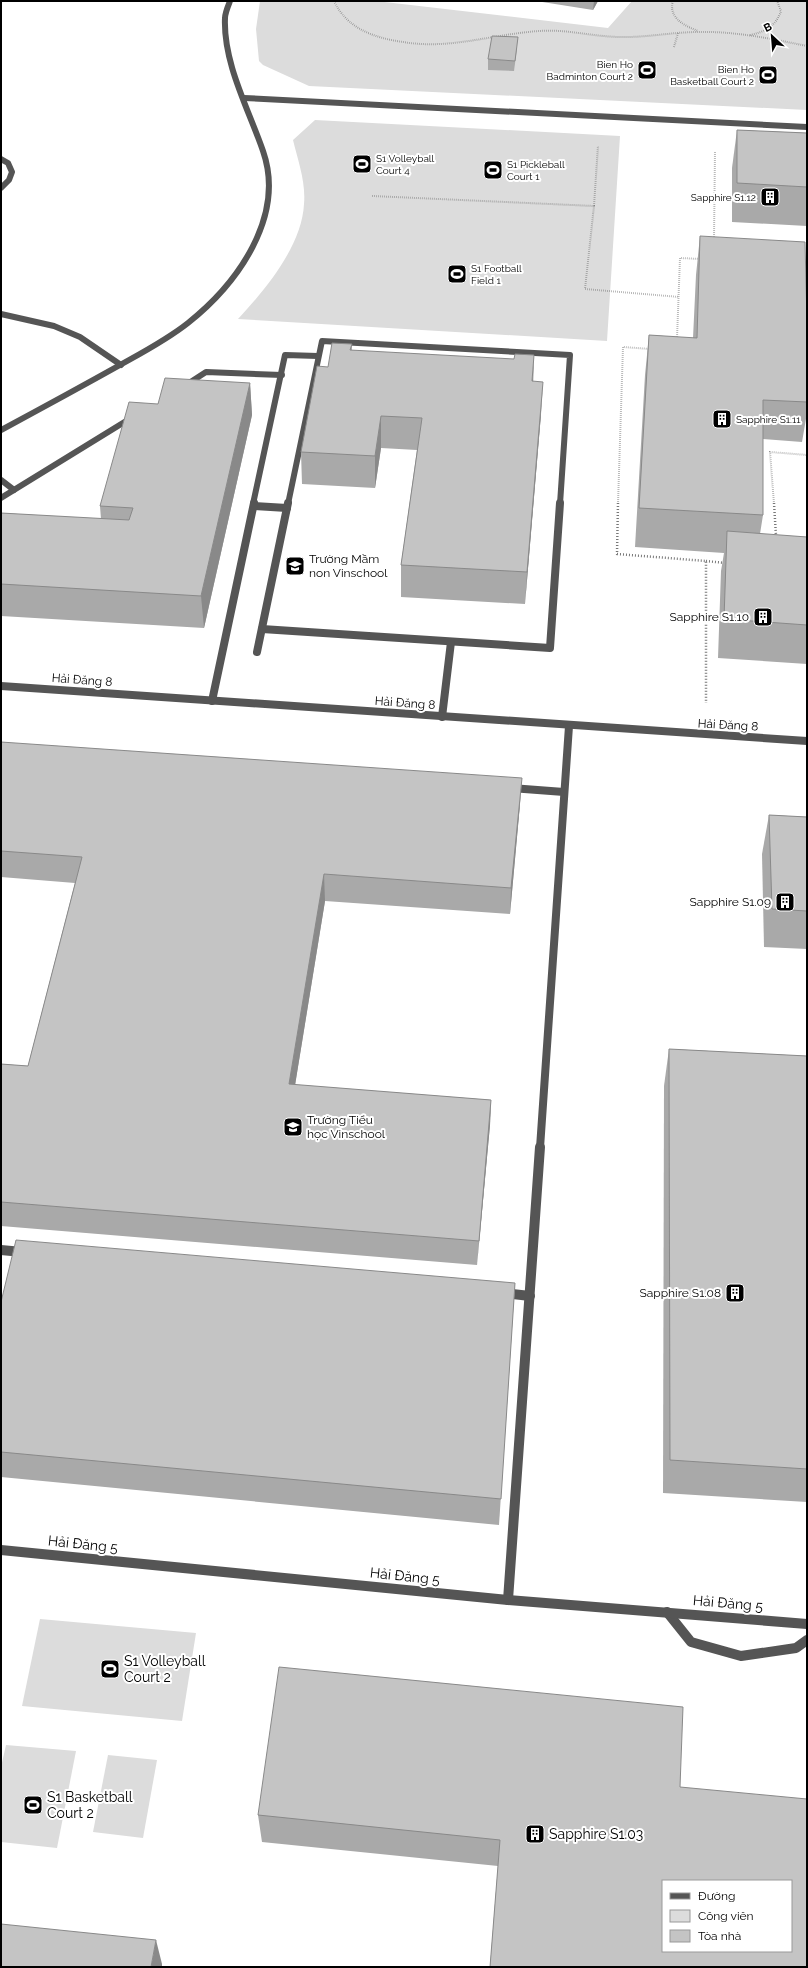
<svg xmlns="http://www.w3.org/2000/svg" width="808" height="1968" font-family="Raleway,sans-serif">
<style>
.green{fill:#dcdcdc}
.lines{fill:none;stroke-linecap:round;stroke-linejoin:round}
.path-far1{stroke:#777;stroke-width:2;stroke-dasharray:0.5 1.5;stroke-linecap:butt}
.path{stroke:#777;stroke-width:2.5;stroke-dasharray:1 2;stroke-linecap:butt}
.lane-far2{stroke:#555;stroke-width:6}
.lane-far1{stroke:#555;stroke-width:8}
.lane{stroke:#555;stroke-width:10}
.street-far2{stroke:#555;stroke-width:6}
.street-far1{stroke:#555;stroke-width:8}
.street{stroke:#555;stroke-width:10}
.wall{fill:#a9a9a9}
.shaded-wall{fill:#898989}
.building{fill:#c4c4c4;stroke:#898989;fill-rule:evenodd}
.labels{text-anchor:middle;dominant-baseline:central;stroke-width:4;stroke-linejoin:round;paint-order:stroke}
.far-poi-label{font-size:10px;fill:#000;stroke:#fff;text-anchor:start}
.poi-label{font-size:12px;fill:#000;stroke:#fff;text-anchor:end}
.street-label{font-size:12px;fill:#000;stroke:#fff}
.near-street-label{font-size:14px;fill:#000;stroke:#fff}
.near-poi-label{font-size:14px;fill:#000;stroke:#fff;text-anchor:start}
</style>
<rect width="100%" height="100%" fill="#fff"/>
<!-- green -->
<g class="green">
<path d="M 260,1 L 376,1 L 608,28 L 632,1 L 807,1 L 807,110 L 309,86 L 263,65 L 259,61 L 256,29 Z"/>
<path d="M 315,120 L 620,136 L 607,341 L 238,319 C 265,290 302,246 304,204 C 306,182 298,161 293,140 Z"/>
<path d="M 40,1619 L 196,1633 L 182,1721 L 22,1706 Z"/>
<path d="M 6,1745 L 76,1751 L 57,1848 L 1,1842 L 1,1767 Z"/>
<path d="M 108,1755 L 157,1760 L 143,1838 L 93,1832 Z"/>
</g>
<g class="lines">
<!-- path-far1 -->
<g class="path-far1">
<path d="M 334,1 C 347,29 375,38 403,42 C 449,50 494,34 539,31 C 565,29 591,36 617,37 C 645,38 672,32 699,32 C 735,31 772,39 807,46"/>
<path d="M 673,1 C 668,18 685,26 698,31"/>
<path d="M 750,35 C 765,32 776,26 781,11 L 777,1"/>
<path d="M 674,47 L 678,33"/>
<path d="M 372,196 L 594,206 L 585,289 L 679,297"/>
<path d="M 594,206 L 598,146"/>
<path d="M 714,239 L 715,152"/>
<path d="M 677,339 L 680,258 L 700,259"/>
<path d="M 618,504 L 623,347 L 650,349"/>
<path d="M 774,504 L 770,452 L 807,455"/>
</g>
<!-- path -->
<g class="path">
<path d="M 618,503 L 617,554 L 706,561 L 706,703"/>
<path d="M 774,503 L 776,536"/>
<path d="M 706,561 L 725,563"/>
</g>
<!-- lane-far2 -->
<g class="lane-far2">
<path d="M 1,159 L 8,163 L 12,172 L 9,180 L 1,188"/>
<path d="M 1,314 L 54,326 L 80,337 L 121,365"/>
<path d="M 186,385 L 206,372 L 282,375"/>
<path d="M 1,480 L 14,490"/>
<path d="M 1,498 L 131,418"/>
<path d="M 253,504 L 285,355 L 318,356"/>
<path d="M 288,504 L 322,341 L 570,355 L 560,504"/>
</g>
<!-- lane-far1 -->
<g class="lane-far1">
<path d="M 254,506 L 287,508"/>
<path d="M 262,629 L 550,648 L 560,503"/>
<path d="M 257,652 L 288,503"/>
<path d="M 212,701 L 254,503"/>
<path d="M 442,717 L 451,642"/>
<path d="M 511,788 L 564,792"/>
<path d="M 540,1148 L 569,726"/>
</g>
<!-- lane -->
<g class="lane">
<path d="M 1,1250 L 22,1252"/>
<path d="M 504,1293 L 530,1296"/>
<path d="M 508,1600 L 540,1147"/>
<path d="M 667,1612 L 691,1642 L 741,1656 L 796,1648 L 807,1640"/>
</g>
<!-- street-far2 -->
<g class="street-far2">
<path d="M 244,98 L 807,127"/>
<path d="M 1,430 C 44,407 86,384 129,360 C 149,349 169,338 188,323 C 237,284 286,217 263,151 C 249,110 223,63 225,18 C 225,13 228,6 230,1"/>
</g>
<!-- street-far1 -->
<path class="street-far1" d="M 1,686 L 807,741"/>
<!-- street -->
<path class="street" d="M 1,1550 L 508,1600 L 807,1624"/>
</g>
<!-- wall -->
<g class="wall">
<path d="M 536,1 L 598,1 L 593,10 Z"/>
<path d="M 517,48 L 514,71 L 488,70 L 488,59 Z"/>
<path d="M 737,130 L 807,133 L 807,226 L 732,222 L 732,168 Z"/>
<path d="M 700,236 L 807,321 L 807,413 L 802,442 L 763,439 L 763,515 L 760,534 L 807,537 L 807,664 L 718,658 L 721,571 L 724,553 L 635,547 L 645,375 L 649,335 L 693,338 L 696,275 Z"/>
<path d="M 352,344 L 352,350 L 533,381 L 541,414 L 525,604 L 401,597 L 401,565 L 417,450 L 381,448 L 375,488 L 302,484 L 301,452 L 328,367 Z"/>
<path d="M 250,383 L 252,415 L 204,628 L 1,616 L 1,513 L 101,519 L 100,506 L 158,404 Z"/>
<path d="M 1,742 L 520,804 L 510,914 L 325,901 L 295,1085 L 491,1100 L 490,1125 L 477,1265 L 1,1226 L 1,1064 L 28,1066 L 75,883 L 1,877 Z"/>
<path d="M 769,815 L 807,817 L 807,949 L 764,947 L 762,854 Z"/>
<path d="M 669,1049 L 807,1056 L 807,1502 L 663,1493 L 664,1086 Z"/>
<path d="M 515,1283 L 499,1525 L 1,1477 L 1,1302 Z"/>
<path d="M 680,1787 L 807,1967 L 490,1967 L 498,1866 L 262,1842 L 258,1815 Z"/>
</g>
<!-- shaded-wall -->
<g class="shaded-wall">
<path d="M 594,1 L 598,1 L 593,10 Z"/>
<path d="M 534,355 L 533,387 L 532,381 Z"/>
<path d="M 543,382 L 541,414 L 525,604 L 527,572 Z"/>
<path d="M 250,383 L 252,415 L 204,628 L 201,596 Z"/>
<path d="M 381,416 L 381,448 L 375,488 L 375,456 Z"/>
<path d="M 522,778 L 520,804 L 510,914 L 511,888 Z"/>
<path d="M 324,874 L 325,901 L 291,1110 L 289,1084 Z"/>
<path d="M 491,1100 L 490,1125 L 477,1265 L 479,1241 Z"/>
<path d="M 156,1940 L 162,1964 L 162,1967 L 151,1967 Z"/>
</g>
<!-- building -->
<g class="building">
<path d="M 492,36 L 518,37 L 515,61 L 488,59 Z"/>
<path d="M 737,130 L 807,133 L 807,187 L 737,183 Z"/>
<path d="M 700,236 L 805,242 L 807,321 L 807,402 L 763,400 L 763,515 L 639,508 L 649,335 L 697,338 Z"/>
<path d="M 332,343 L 352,344 L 350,350 L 514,359 L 515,354 L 534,355 L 532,381 L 543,382 L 527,572 L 401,565 L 422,418 L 381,416 L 375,456 L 301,452 L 317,366 L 328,367 Z"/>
<path d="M 165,378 L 250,383 L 201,596 L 1,584 L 1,513 L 129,520 L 133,508 L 100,506 L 129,402 L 158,404 Z"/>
<path d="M 727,531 L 807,537 L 807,625 L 724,619 Z"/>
<path d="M 1,742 L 522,778 L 511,888 L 324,874 L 289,1084 L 491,1100 L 479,1241 L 1,1202 L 1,1064 L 28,1066 L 82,857 L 1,851 Z"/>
<path d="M 769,815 L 807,817 L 807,911 L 772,909 Z"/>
<path d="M 669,1049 L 807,1056 L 807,1469 L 670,1460 Z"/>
<path d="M 16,1240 L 515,1283 L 501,1499 L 1,1452 L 1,1302 Z"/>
<path d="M 279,1667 L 683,1707 L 680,1787 L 807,1799 L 807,1967 L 490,1967 L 500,1840 L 258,1815 ZM 663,1881 L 791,1881 L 791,1951 L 663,1951 Z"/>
<path d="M 1,1924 L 156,1940 L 151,1967 L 1,1967 Z"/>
</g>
<!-- icons -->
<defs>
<symbol id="stadium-square" viewBox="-11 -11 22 22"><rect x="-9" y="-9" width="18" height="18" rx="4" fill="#000" stroke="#fff"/><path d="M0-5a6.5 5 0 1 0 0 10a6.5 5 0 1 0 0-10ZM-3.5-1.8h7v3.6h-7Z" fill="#fff"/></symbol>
<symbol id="building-square" viewBox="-11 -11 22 22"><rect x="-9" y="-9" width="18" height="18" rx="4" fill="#000" stroke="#fff"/><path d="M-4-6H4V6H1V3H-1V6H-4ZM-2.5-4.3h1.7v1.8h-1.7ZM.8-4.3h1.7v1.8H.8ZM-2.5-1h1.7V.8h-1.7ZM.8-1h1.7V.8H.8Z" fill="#fff"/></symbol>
<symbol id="school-square" viewBox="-11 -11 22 22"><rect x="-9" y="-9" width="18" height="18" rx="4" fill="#000" stroke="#fff"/><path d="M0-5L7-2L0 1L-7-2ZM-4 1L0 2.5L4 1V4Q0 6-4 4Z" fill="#fff"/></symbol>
</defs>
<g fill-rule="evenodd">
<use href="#stadium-square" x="636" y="59" width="22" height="22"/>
<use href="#stadium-square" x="757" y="64" width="22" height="22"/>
<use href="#stadium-square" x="351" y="153" width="22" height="22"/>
<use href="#stadium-square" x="482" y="159" width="22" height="22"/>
<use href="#building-square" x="759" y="186" width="22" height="22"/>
<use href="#stadium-square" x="446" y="263" width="22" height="22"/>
<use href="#building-square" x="711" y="408" width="22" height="22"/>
<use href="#school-square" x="284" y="555" width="22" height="22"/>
<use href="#building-square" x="752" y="606" width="22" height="22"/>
<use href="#building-square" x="774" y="891" width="22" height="22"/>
<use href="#school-square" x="282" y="1116" width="22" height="22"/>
<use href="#building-square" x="724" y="1282" width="22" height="22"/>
<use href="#stadium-square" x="99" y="1658" width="22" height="22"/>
<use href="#stadium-square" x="22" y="1794" width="22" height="22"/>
<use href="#building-square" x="524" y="1823" width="22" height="22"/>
</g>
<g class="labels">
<!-- far-poi labels -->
<g class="far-poi-label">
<text x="633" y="64" text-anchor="end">Bien Ho<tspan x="633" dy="12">Badminton Court 2</tspan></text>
<text x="754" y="69" text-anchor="end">Bien Ho<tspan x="754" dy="12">Basketball Court 2</tspan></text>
<text x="376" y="158">S1 Volleyball<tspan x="376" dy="12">Court 4</tspan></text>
<text x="507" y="164">S1 Pickleball<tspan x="507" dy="12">Court 1</tspan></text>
<text x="756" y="197" text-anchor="end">Sapphire S1.12</text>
<text x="471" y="268">S1 Football<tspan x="471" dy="12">Field 1</tspan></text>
<text x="736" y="419">Sapphire S1.11</text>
</g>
<!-- poi labels -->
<g class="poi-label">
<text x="309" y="559" text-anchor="start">Trường Mầm<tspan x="309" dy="14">non Vinschool</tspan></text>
<text x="749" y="617">Sapphire S1.10</text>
<text x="771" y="902">Sapphire S1.09</text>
<text x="307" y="1120" text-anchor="start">Trường Tiểu<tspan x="307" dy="14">học Vinschool</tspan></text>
<text x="721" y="1293">Sapphire S1.08</text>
</g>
<!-- street labels -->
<g class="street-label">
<text transform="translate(82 680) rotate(4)">Hải Đăng 8</text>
<text transform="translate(405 703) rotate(4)">Hải Đăng 8</text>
<text transform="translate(728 725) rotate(3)">Hải Đăng 8</text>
</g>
<!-- near-street labels -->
<g class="near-street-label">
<text transform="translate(83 1544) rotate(6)">Hải Đăng 5</text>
<text transform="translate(405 1576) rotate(6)">Hải Đăng 5</text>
<text transform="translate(728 1603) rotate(5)">Hải Đăng 5</text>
</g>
<!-- near-poi labels -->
<g class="near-poi-label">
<text x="124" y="1661">S1 Volleyball<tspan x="124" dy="16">Court 2</tspan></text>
<text x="47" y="1797">S1 Basketball<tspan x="47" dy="16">Court 2</tspan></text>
<text x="549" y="1834">Sapphire S1.03</text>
</g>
</g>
<!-- border -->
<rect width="808" height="1968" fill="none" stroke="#000000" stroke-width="4"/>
<!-- legend -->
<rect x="662" y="1880" width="130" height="72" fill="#ffffff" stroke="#999999"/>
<rect x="670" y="1893" width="20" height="6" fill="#555555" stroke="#999999"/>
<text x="698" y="1900" font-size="12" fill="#000000">Đường</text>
<rect x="670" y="1910" width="20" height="12" fill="#dcdcdc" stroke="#999999"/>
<text x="698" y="1920" font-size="12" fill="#000000">Công viên</text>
<rect x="670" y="1930" width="20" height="12" fill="#c4c4c4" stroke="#999999"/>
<text x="698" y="1940" font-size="12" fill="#000000">Tòa nhà</text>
<!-- north arrow -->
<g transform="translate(772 36) rotate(334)" stroke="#ffffff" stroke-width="3" paint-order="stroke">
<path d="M0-3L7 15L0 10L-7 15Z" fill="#000000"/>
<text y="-6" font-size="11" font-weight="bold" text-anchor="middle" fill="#000000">B</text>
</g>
</svg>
